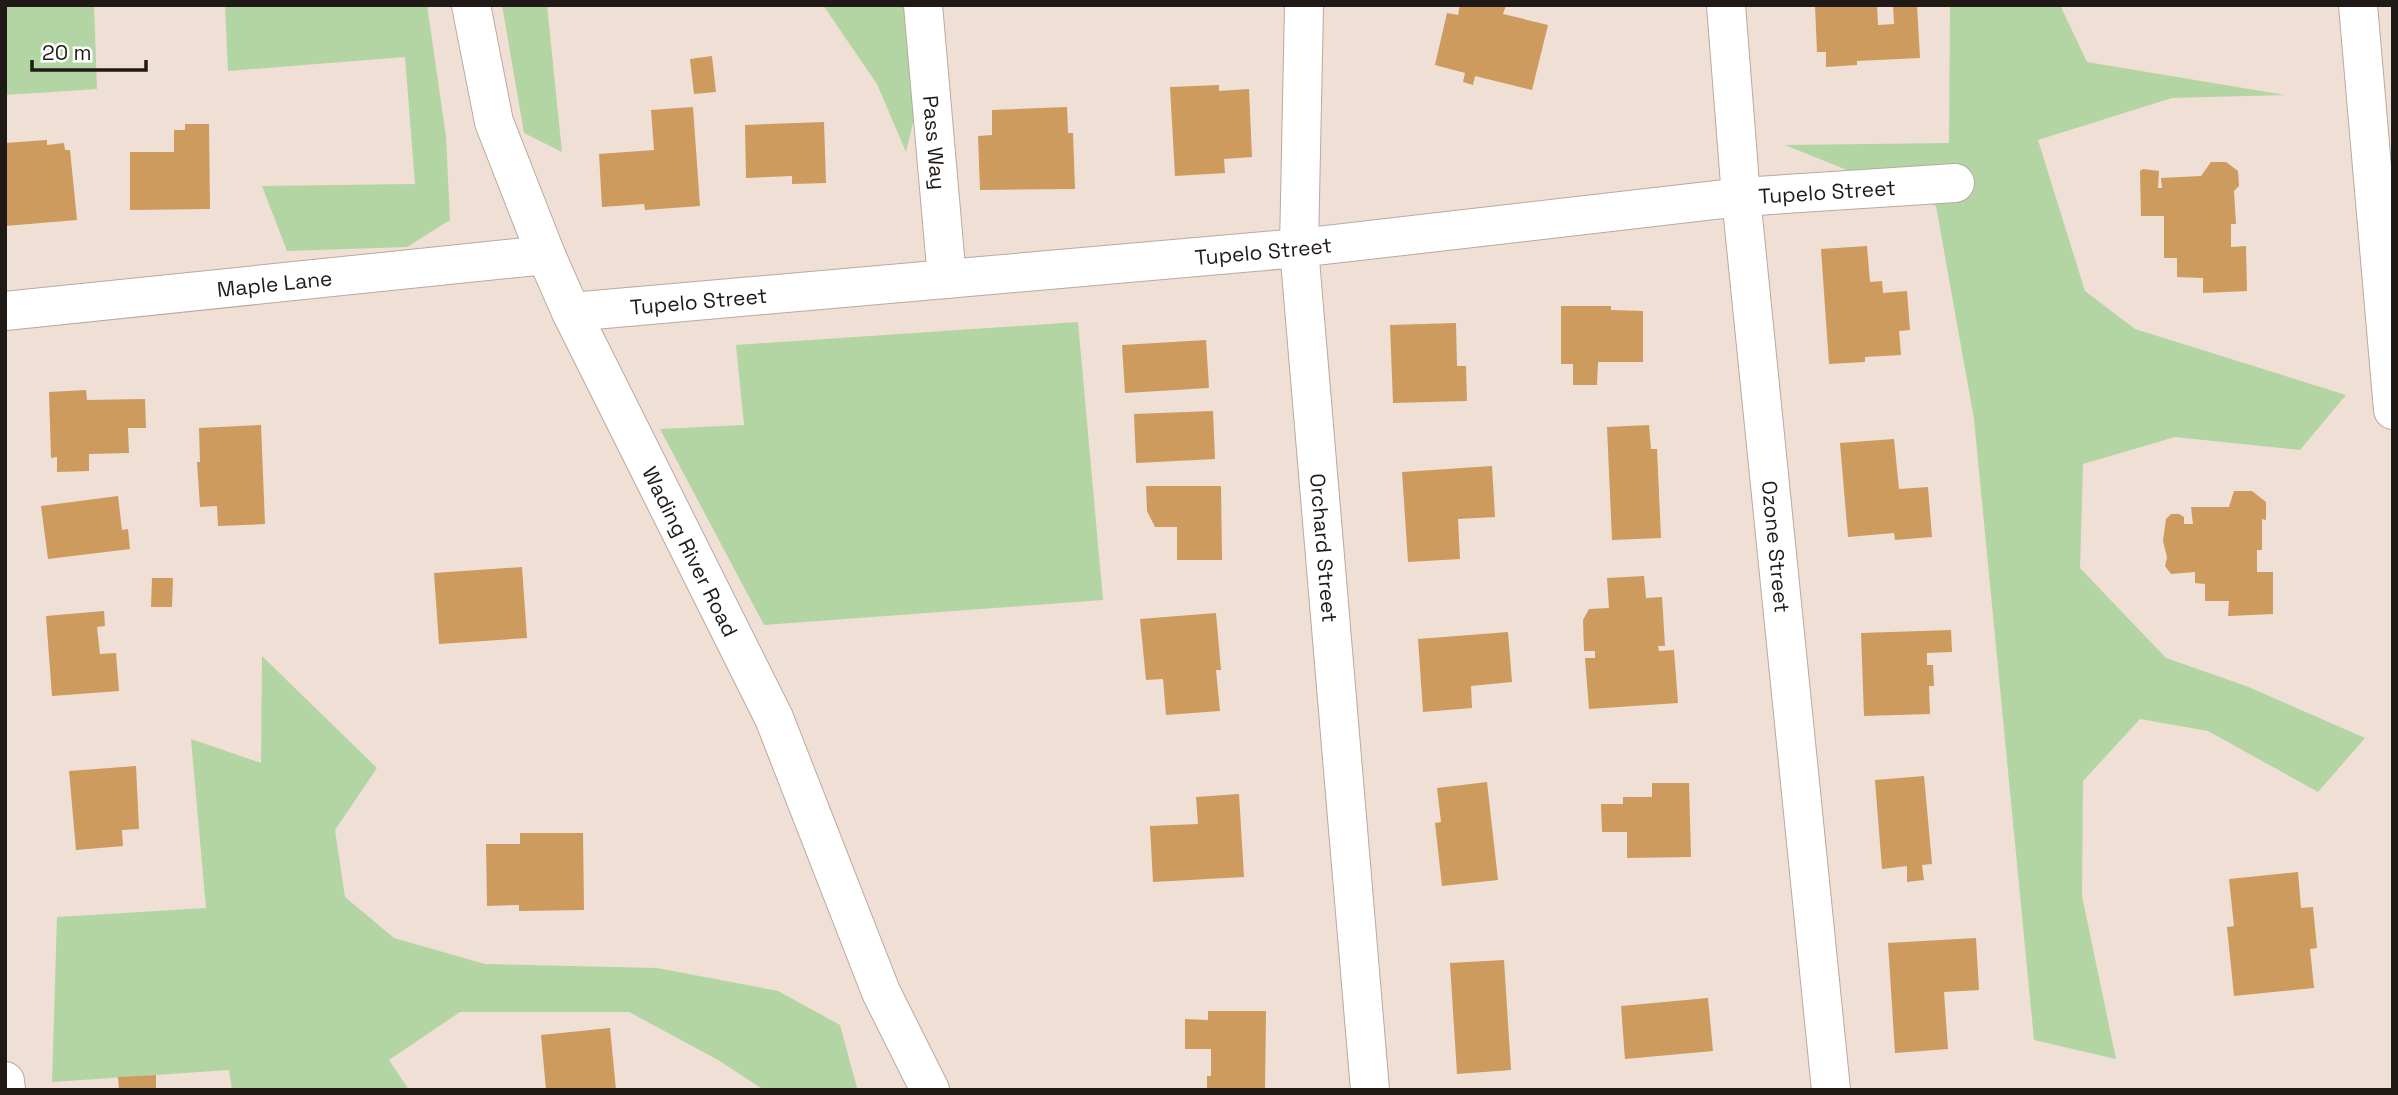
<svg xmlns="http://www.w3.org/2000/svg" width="2398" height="1095" font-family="'Space Grotesk',sans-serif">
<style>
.green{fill:#b3d5a4}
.building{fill:#cc9b5d}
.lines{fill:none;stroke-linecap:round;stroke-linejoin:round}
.street-casing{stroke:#b9a99f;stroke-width:40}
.secondary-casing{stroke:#b9a99f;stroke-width:40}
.street{stroke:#fff;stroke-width:38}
.secondary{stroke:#fff;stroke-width:38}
.labels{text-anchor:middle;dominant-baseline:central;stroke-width:7;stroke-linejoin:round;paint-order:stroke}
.street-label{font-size:21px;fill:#201a16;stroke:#fff}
</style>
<rect width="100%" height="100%" fill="#f0dfd5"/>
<!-- green -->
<g class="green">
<path d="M 5,5 L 94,5 L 97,89 L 5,95 Z"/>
<path d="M 225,5 L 427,5 L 446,137 L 450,220 L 407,247 L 287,251 L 262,186 L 415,184 L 405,57 L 228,71 Z"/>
<path d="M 502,5 L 547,5 L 562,152 L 524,133 Z"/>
<path d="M 823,5 L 941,5 L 906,152 L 877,84 Z"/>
<path d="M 1950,5 L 2060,5 L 2087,62 L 2285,95 L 2172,98 L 2038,140 L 2085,291 L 2135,329 L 2346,395 L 2300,450 L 2175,437 L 2083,464 L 2080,568 L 2166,658 L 2246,686 L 2365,738 L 2318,792 L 2208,731 L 2140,719 L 2083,781 L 2082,896 L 2116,1059 L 2034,1040 L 1974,419 L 1936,206 L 1785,145 L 1949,143 Z"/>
<path d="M 1078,322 L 1103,600 L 764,625 L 660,429 L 744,425 L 736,345 Z"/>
<path d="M 262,656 L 377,768 L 335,830 L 345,897 L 394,938 L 485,964 L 657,968 L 778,991 L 840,1025 L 857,1088 L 764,1090 L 718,1060 L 629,1012 L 460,1012 L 389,1060 L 409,1090 L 232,1090 L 229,1070 L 52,1082 L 57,917 L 206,908 L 191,739 L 261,763 Z"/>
</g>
<!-- building -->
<g class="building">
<path d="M 1460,5 L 1506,5 L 1503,14 L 1548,25 L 1532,90 L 1475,76 L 1473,85 L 1463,82 L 1465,73 L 1435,65 L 1447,13 L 1458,15 Z"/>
<path d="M 1815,5 L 1877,5 L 1878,25 L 1894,24 L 1893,5 L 1917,5 L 1920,58 L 1857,61 L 1857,65 L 1826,67 L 1826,52 L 1817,52 Z"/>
<path d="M 712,56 L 716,92 L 694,94 L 690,59 Z"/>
<path d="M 1219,85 L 1219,91 L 1249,89 L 1252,157 L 1224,159 L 1225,173 L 1175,176 L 1170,87 Z"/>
<path d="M 693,107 L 700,206 L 645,210 L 644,204 L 602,207 L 599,154 L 654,150 L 651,110 Z"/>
<path d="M 1067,107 L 1068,133 L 1073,133 L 1075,189 L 980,190 L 978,136 L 992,135 L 992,110 Z"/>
<path d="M 824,122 L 826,183 L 792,184 L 792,176 L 746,178 L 745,125 Z"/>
<path d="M 185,124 L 209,124 L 210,209 L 130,210 L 130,152 L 174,152 L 174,130 L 185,130 Z"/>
<path d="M 47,140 L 47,145 L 64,143 L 65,150 L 70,150 L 77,220 L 5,226 L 5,143 Z"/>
<path d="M 2211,162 L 2226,162 L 2238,171 L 2239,186 L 2234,191 L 2236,224 L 2231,224 L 2231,247 L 2246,246 L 2247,291 L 2203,293 L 2203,278 L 2177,277 L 2177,258 L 2164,258 L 2164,216 L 2141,216 L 2140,171 L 2143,169 L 2159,171 L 2158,188 L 2162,188 L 2161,178 L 2201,176 Z"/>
<path d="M 1867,246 L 1870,282 L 1882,281 L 1883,293 L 1907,291 L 1910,330 L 1899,331 L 1901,355 L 1865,357 L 1865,362 L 1829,364 L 1821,249 Z"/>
<path d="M 1561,306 L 1611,306 L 1611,310 L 1643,311 L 1643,362 L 1598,362 L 1597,385 L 1573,385 L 1573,364 L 1561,364 Z"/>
<path d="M 1456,323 L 1457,366 L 1466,366 L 1467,401 L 1393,403 L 1390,325 Z"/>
<path d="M 1206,340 L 1209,388 L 1125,393 L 1122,345 Z"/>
<path d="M 86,390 L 87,400 L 145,399 L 146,428 L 128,428 L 129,453 L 89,454 L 89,471 L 57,472 L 57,457 L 51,458 L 49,392 Z"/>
<path d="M 1213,411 L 1215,459 L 1136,463 L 1134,414 Z"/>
<path d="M 261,425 L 265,524 L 218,526 L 217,506 L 200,507 L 197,462 L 200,462 L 199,428 Z"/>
<path d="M 1649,425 L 1651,449 L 1657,449 L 1661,538 L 1612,540 L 1607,427 Z"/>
<path d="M 1894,439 L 1899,489 L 1928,487 L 1932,537 L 1895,540 L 1894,533 L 1848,537 L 1840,443 Z"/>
<path d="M 1492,466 L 1495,517 L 1458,519 L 1460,559 L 1408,562 L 1402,472 Z"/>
<path d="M 1146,486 L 1221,486 L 1222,560 L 1177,560 L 1177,527 L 1155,527 L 1147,511 Z"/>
<path d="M 2234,491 L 2252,491 L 2266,502 L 2266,520 L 2262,519 L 2262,550 L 2257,550 L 2257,572 L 2273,572 L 2273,614 L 2228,616 L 2229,601 L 2205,601 L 2205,584 L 2195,583 L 2195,572 L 2171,574 L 2165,566 L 2167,557 L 2163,541 L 2166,519 L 2171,514 L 2179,514 L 2184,517 L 2184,524 L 2193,524 L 2191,507 L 2229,507 Z"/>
<path d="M 118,496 L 122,530 L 128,529 L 130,549 L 48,559 L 41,506 Z"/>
<path d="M 522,567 L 527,638 L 439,644 L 434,573 Z"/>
<path d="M 1644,576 L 1646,598 L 1662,597 L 1665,646 L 1658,646 L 1659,651 L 1674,650 L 1678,703 L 1589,709 L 1585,658 L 1595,658 L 1595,651 L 1584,651 L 1583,620 L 1589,609 L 1609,608 L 1607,578 Z"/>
<path d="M 152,578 L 173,578 L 172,607 L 151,607 Z"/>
<path d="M 104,611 L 105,626 L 97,627 L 100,654 L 116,653 L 119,691 L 52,696 L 46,616 Z"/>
<path d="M 1216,613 L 1221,670 L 1216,670 L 1220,711 L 1166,715 L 1163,679 L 1146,680 L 1140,619 Z"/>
<path d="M 1951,630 L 1952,652 L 1927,653 L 1927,665 L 1933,665 L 1934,686 L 1929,686 L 1930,714 L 1864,716 L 1861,633 Z"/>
<path d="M 1508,632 L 1512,682 L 1471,686 L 1472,708 L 1423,712 L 1418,639 Z"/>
<path d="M 136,766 L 139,829 L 122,830 L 123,846 L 76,850 L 69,771 Z"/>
<path d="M 1924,776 L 1932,864 L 1922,865 L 1924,880 L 1907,882 L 1907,866 L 1882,869 L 1875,780 Z"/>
<path d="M 1487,782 L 1498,880 L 1442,886 L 1435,823 L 1441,822 L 1437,788 Z"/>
<path d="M 1652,783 L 1689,783 L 1691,857 L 1627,858 L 1627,832 L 1602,832 L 1601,804 L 1623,804 L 1623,797 L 1652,797 Z"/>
<path d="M 1239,794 L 1244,877 L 1153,882 L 1150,826 L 1198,824 L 1196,797 Z"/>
<path d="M 520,833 L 583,833 L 584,910 L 519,911 L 519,905 L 487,906 L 486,844 L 520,844 Z"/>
<path d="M 2298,872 L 2301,908 L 2313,907 L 2317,948 L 2310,949 L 2314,988 L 2234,996 L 2227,927 L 2234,926 L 2229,879 Z"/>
<path d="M 1976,938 L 1979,990 L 1944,992 L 1948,1049 L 1895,1053 L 1888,943 Z"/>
<path d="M 1504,960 L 1511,1070 L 1457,1074 L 1450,963 Z"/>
<path d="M 1708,998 L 1713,1051 L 1625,1059 L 1621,1006 Z"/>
<path d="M 1208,1011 L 1266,1011 L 1265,1089 L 1207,1089 L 1207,1076 L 1211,1076 L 1211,1049 L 1185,1049 L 1185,1019 L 1208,1020 Z"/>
<path d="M 610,1028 L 616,1090 L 546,1090 L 541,1035 Z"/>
<path d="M 156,1075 L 156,1090 L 119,1090 L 118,1077 Z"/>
</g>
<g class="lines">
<defs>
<g id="street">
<path id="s1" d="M 923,5 L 947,279"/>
<path id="s2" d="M 1304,5 L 1299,248 L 1370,1090"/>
<path id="s3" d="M 1726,5 L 1741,197 L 1831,1090"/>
<path d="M 2358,5 L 2393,410"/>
<path id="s4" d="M 5,311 L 546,255"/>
<path id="s5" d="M 571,312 L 1299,248 L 1741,197 L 1955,183"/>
<path d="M 5,1081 L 6,1090"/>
</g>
<g id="secondary">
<path id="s6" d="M 471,5 L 494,122 L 546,255 L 571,312 L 774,718 L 881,992 L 930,1090"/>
</g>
</defs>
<!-- street casing -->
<use href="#street" class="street-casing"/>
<!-- secondary casing -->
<use href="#secondary" class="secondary-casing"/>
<!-- street -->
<use href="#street" class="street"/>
<!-- secondary -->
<use href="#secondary" class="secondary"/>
</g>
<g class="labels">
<!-- street labels -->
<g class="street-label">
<text stroke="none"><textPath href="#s1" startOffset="138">Pass Way</textPath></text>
<text stroke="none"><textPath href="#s5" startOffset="1262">Tupelo Street</textPath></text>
<text stroke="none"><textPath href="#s5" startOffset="695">Tupelo Street</textPath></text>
<text stroke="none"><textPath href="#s4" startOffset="271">Maple Lane</textPath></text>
<text stroke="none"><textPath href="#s5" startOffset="128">Tupelo Street</textPath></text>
<text stroke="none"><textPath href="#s2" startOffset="544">Orchard Street</textPath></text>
<text stroke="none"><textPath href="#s3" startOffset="544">Ozone Street</textPath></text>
<text stroke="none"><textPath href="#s6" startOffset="592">Wading River Road</textPath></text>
</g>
</g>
<!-- border -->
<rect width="2398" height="1095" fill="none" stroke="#201a16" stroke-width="14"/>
<!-- scale -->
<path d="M32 60v10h114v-10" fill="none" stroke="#201a16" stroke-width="3.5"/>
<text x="42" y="60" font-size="21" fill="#201a16" stroke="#ffffff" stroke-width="5" paint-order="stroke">20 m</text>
</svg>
